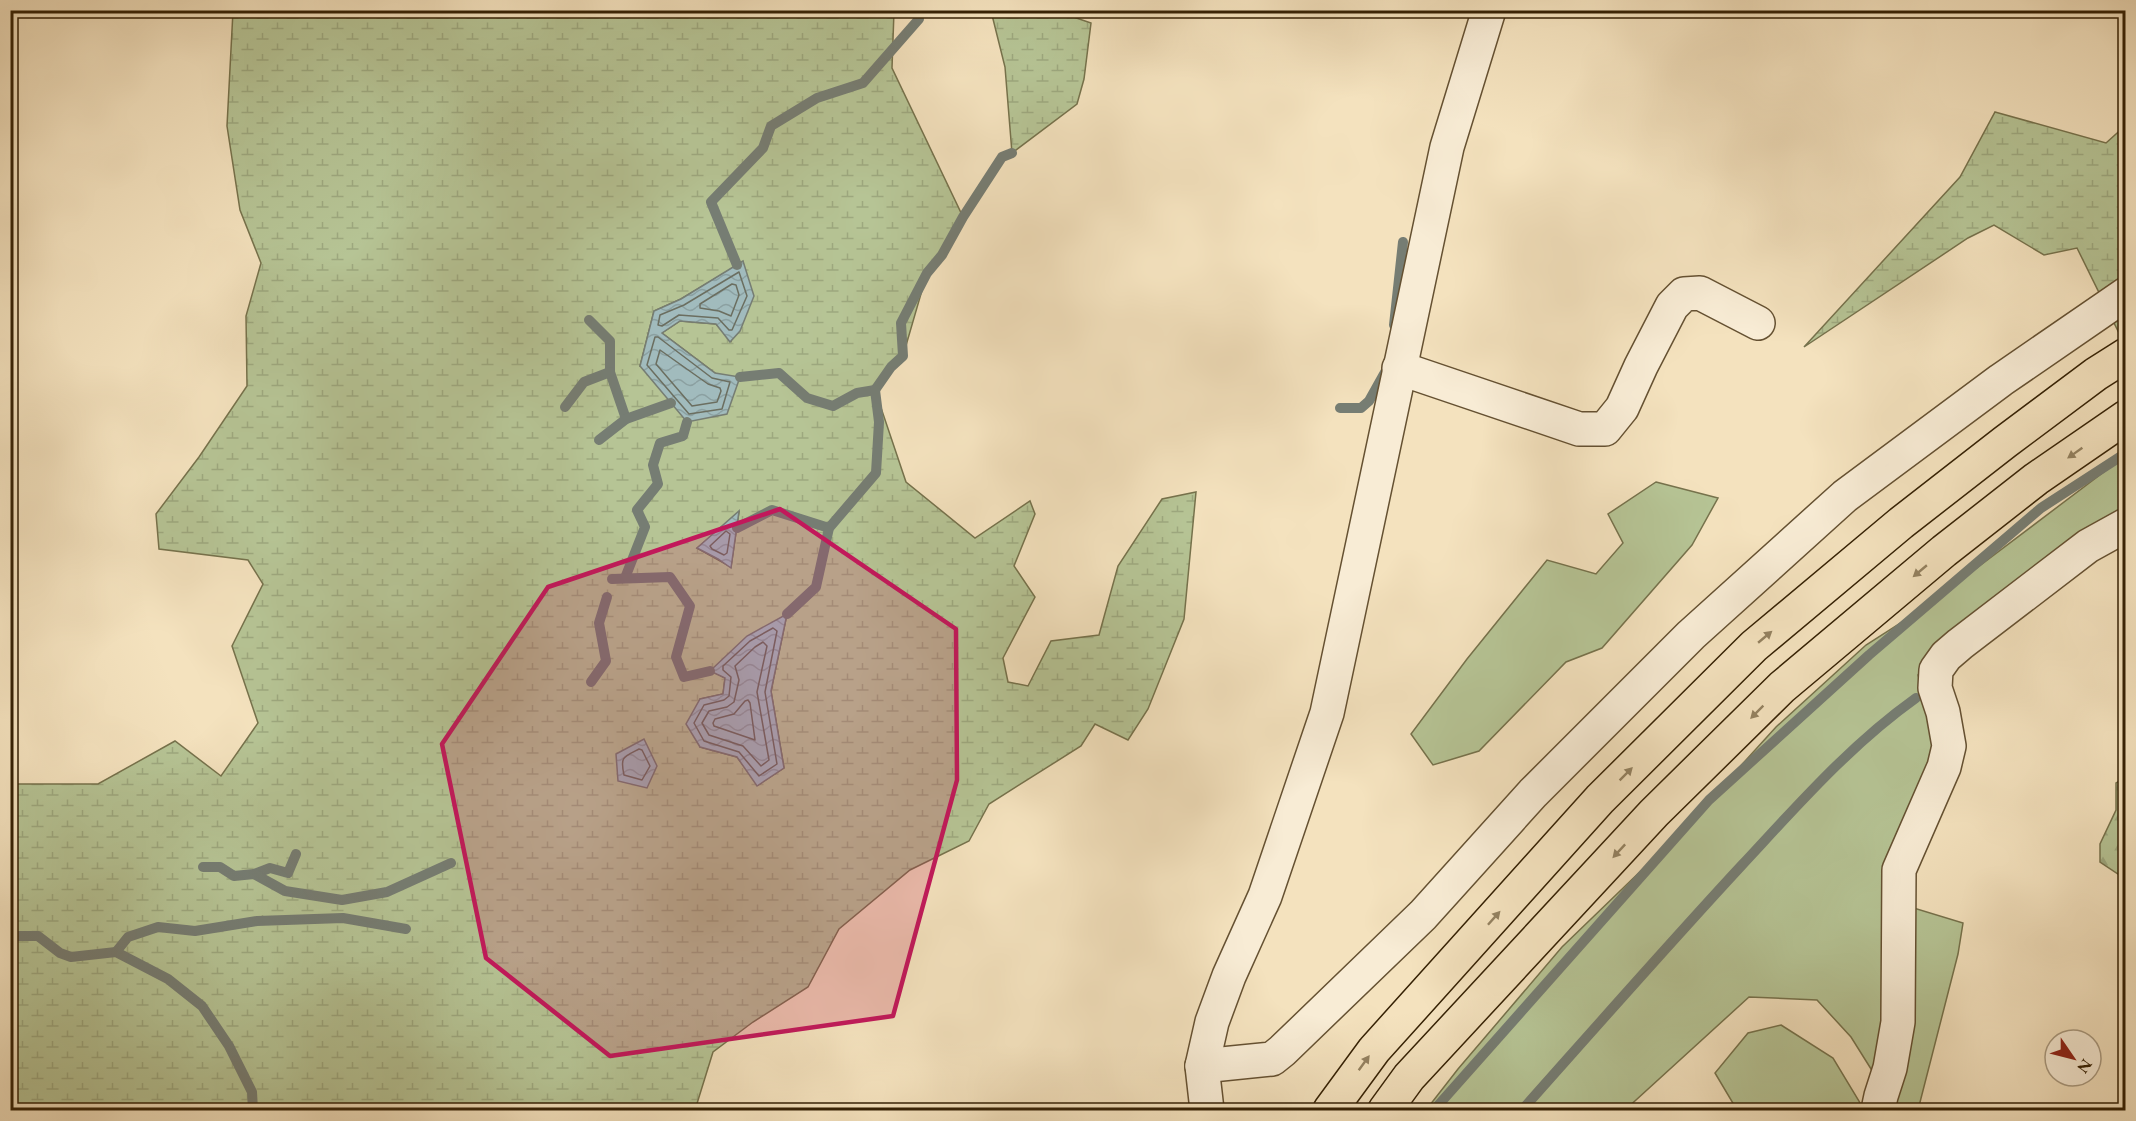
<svg xmlns="http://www.w3.org/2000/svg" width="2136" height="1121" font-family="'EB Garamond',serif">
<style>
.grass{fill:#b6c495;stroke:#76724c;stroke-width:1.5}
.forest{fill:url(#forest-firs);stroke:#76724c;stroke-width:1.5}
.wetland{fill:url(#wetland-marsh);stroke:#76724c;stroke-width:1.5;fill-rule:evenodd}
.water{fill:url(#water-waves);stroke:#767d73;stroke-width:1.5}
.lines{fill:none;stroke-linecap:round;stroke-linejoin:round}
.shore{stroke:#6b6e60;stroke-width:1.5}
.stream{stroke:#767d73;stroke-width:10}
.street-casing{stroke:#655132;stroke-width:36}
.highway-casing{stroke:#352104;stroke-width:36}
.street{stroke:#f8ecd5;stroke-width:33}
.highway{stroke:#f4e2be;stroke-width:33}
.oneway{fill:#948261}
.marked{fill:#c2185b;fill-opacity:0.2;stroke:#c2185b;stroke-width:4.5;stroke-linejoin:round}
</style>
<defs>
<pattern id="forest-firs" width="22" height="20" patternUnits="userSpaceOnUse" patternTransform="scale(1.5)"><rect width="22" height="20" fill="#b6c495"/><path d="M5 1l3.5 6h-7zM16 11l3.5 6h-7z" fill="#9da87f"/></pattern>
<pattern id="wetland-marsh" width="20" height="14" patternUnits="userSpaceOnUse" patternTransform="scale(1.5)"><rect width="20" height="14" fill="#b6c495"/><path d="M1 5h8M5 5V1M11 12h8M15 12V8" fill="none" stroke="#9da87f"/></pattern>
<pattern id="water-waves" width="16" height="10" patternUnits="userSpaceOnUse" patternTransform="scale(1.5)"><rect width="16" height="10" fill="#a1bbbd"/><path d="M0 5q4-4 8 0t8 0" fill="none" stroke="#8ba0a1"/></pattern>
</defs>
<rect width="100%" height="100%" fill="#f4e2be"/>
<filter id="stains"><feTurbulence type="fractalNoise" baseFrequency=".00333" numOctaves="4"/><feColorMatrix values="0 0 0 0 .2 0 0 0 0 .09 0 0 0 0 .02 0 0 0 .5 -.17"/></filter>
<radialGradient id="worn" r=".72"><stop offset=".6" stop-color="#630" stop-opacity="0"/><stop offset="1" stop-color="#630" stop-opacity=".3"/></radialGradient>
<!-- grass -->
<g class="grass">
<path d="M 2125,456 L 2125,514 L 1949,633 L 1918,675 L 1936,745 L 1910,860 L 1907,906 L 1963,923 L 1958,954 L 1918,1110 L 1892,1110 L 1893,1104 L 1851,1037 L 1817,1000 L 1749,997 L 1625,1110 L 1426,1110 L 1458,1069 L 1562,947 L 1677,836 L 1776,727 L 1866,645 L 1921,610 Z"/>
<path d="M 1656,482 L 1718,498 L 1692,545 L 1602,648 L 1566,662 L 1479,751 L 1433,765 L 1411,734 L 1467,659 L 1547,560 L 1596,574 L 1623,543 L 1608,514 Z"/>
<path d="M 1781,1025 L 1833,1058 L 1862,1106 L 1861,1110 L 1737,1110 L 1715,1073 L 1748,1033 Z"/>
</g>
<!-- forest -->
<path class="forest" d="M 2125,778 L 2125,877 L 2121,876 L 2100,862 L 2100,844 L 2116,810 L 2116,783 Z"/>
<!-- wetland -->
<g class="wetland">
<path d="M 233,11 L 894,11 L 892,68 L 963,217 L 927,273 L 903,356 L 875,390 L 906,482 L 975,538 L 1030,501 L 1035,514 L 1014,566 L 1035,597 L 1003,658 L 1008,682 L 1028,686 L 1051,641 L 1099,635 L 1118,566 L 1162,499 L 1196,492 L 1184,619 L 1148,709 L 1128,740 L 1095,724 L 1081,746 L 989,804 L 969,841 L 910,870 L 839,929 L 808,987 L 753,1022 L 713,1052 L 695,1110 L 11,1110 L 10,784 L 98,784 L 175,741 L 221,776 L 258,723 L 232,646 L 263,584 L 248,560 L 159,549 L 156,514 L 199,457 L 247,386 L 246,316 L 261,263 L 240,210 L 227,126 ZM 743,262 L 731,341 L 716,324 L 680,321 L 662,333 L 715,373 L 640,366 L 654,311 L 681,299 ZM 739,512 L 731,567 L 697,548 ZM 787,614 L 771,691 L 784,768 L 758,785 L 737,757 L 700,747 L 700,699 L 723,694 L 725,678 L 711,670 Z"/>
<path d="M 991,11 L 1056,11 L 1091,23 L 1084,79 L 1077,104 L 1012,153 L 1005,67 Z"/>
<path d="M 1995,112 L 2106,143 L 2125,126 L 2125,328 L 2119,333 L 2077,248 L 2044,255 L 1994,225 L 1968,238 L 1804,347 L 1960,177 Z"/>
</g>
<!-- water -->
<g class="water">
<path d="M 743,261 L 754,296 L 740,331 L 730,342 L 716,324 L 680,321 L 662,333 L 715,373 L 740,377 L 727,414 L 687,422 L 640,366 L 654,311 L 681,299 Z"/>
<path d="M 739,511 L 731,568 L 718,559 L 697,548 Z"/>
<path d="M 787,614 L 771,691 L 784,768 L 757,786 L 737,757 L 700,747 L 686,724 L 700,699 L 723,694 L 725,678 L 710,671 L 747,636 Z"/>
<path d="M 644,739 L 657,766 L 647,788 L 618,781 L 616,754 Z"/>
</g>
<g class="lines">
<!-- shore -->
<g class="shore">
<path d="M 739,272 L 747,296 L 732,330 L 729,330 L 718,318 L 679,315 L 662,326 L 658,325 L 660,315 L 684,305 Z"/>
<path d="M 732,284 L 736,285 L 739,295 L 731,316 L 719,311 L 700,308 L 700,304 Z"/>
<path d="M 655,337 L 658,337 L 712,378 L 730,382 L 722,409 L 689,414 L 647,365 Z"/>
<path d="M 660,350 L 708,384 L 720,388 L 721,391 L 717,402 L 692,406 L 656,364 Z"/>
<path d="M 726,531 L 730,534 L 727,553 L 724,555 L 712,549 L 710,546 Z"/>
<path d="M 773,628 L 777,631 L 765,692 L 777,764 L 759,776 L 739,752 L 704,741 L 694,723 L 704,705 L 724,700 L 729,696 L 731,677 L 723,670 L 723,666 L 750,641 Z"/>
<path d="M 763,642 L 767,646 L 757,692 L 769,760 L 761,766 L 743,746 L 709,735 L 702,723 L 709,711 L 727,707 L 734,702 L 739,680 L 735,666 L 755,647 Z"/>
<path d="M 748,700 L 750,703 L 755,740 L 714,726 L 713,723 L 715,719 L 734,714 L 745,701 Z"/>
<path d="M 639,749 L 642,750 L 650,766 L 642,780 L 624,775 C 620,757 623,757 639,749 Z"/>
</g>
<!-- stream -->
<g class="stream">
<path d="M 737,265 L 711,202 L 763,148 L 771,126 L 817,98 L 863,83 L 919,19"/>
<path d="M 589,320 L 610,341 L 610,372 L 626,419"/>
<path d="M 1394,325 L 1403,242"/>
<path d="M 740,377 L 779,373 L 807,398 L 833,406 L 857,393 L 875,390 L 891,367 L 903,356 L 901,323 L 927,273 L 942,255 L 963,217 L 1002,157 L 1012,153"/>
<path d="M 565,407 L 584,382 L 610,372"/>
<path d="M 1340,408 L 1361,408 L 1369,401 L 1388,367"/>
<path d="M 599,440 L 626,419 L 671,403"/>
<path d="M 737,528 L 772,510 L 829,528"/>
<path d="M 625,578 L 645,527 L 637,510 L 658,484 L 653,465 L 660,443 L 683,436 L 687,422"/>
<path d="M 612,579 L 670,577 L 690,606 L 676,657 L 684,677 L 710,671"/>
<path d="M 787,614 L 816,587 L 829,528 L 876,473 L 879,422 L 875,390"/>
<path d="M 591,682 L 606,661 L 599,623 L 607,597"/>
<path d="M 203,867 L 220,867 L 234,876 L 254,874 L 270,868 L 288,873 L 296,854"/>
<path d="M 254,874 L 285,891 L 342,900 L 387,892 L 451,863"/>
<path d="M 17,936 L 38,936 L 60,953 L 71,957 L 116,952 L 168,979 L 202,1006 L 229,1046 L 252,1092 L 253,1110"/>
<path d="M 116,952 L 128,937 L 158,927 L 195,931 L 257,921 L 343,918 L 406,929"/>
<path d="M 1434,1110 L 1709,800 L 1869,655 L 2041,508 L 2126,453"/>
<path d="M 1522,1110 C 1595,1028 1667,946 1742,865 C 1797,806 1850,745 1916,698"/>
</g>
<defs>
<g id="street">
<path d="M 1399,368 L 1579,429 L 1605,429 L 1622,408 L 1641,366 L 1672,306 L 1684,294 L 1700,293 L 1758,323"/>
<path d="M 1202,1066 L 1272,1059 L 1282,1051 L 1423,915 L 1533,793 L 1691,635 L 1845,496 L 2001,380 L 2126,294"/>
<path d="M 1207,1110 L 1202,1066 L 1212,1022 L 1229,976 L 1265,896 L 1327,713 L 1447,147 L 1489,10"/>
<path d="M 1878,1110 L 1881,1096 L 1890,1068 L 1898,1022 L 1899,870 L 1944,767 L 1949,746 L 1943,712 L 1935,688 L 1936,670 L 1946,656 L 1960,644 L 2088,546 L 2126,525"/>
</g>
<g id="highway">
<path d="M 1330,1110 L 1374,1050 L 1600,799 L 1754,646 L 1901,523 L 2005,442 L 2096,374 L 2126,355"/>
<path d="M 1385,1110 L 1409,1077 L 1654,813 L 1782,687 L 1944,551 L 2036,479 L 2126,417"/>
</g>
</defs>
<!-- street casing -->
<use href="#street" class="street-casing"/>
<!-- highway casing -->
<use href="#highway" class="highway-casing"/>
<!-- street -->
<use href="#street" class="street"/>
<!-- highway -->
<use href="#highway" class="highway"/>
</g>
<!-- one-way arrows -->
<defs><path id="oneway-solid" d="M-6-.8H1V-3.2L6.5 0L1 3.2V.8H-6Z" transform="scale(1.5)"/></defs>
<g class="oneway">
<use href="#oneway-solid" transform="translate(2075 453) rotate(145)"/>
<use href="#oneway-solid" transform="translate(1920 571) rotate(140)"/>
<use href="#oneway-solid" transform="translate(1765 637) rotate(-40)"/>
<use href="#oneway-solid" transform="translate(1757 712) rotate(135)"/>
<use href="#oneway-solid" transform="translate(1626 774) rotate(-45)"/>
<use href="#oneway-solid" transform="translate(1619 851) rotate(133)"/>
<use href="#oneway-solid" transform="translate(1494 918) rotate(-48)"/>
<use href="#oneway-solid" transform="translate(1364 1063) rotate(-54)"/>
</g>
<!-- marked area -->
<path class="marked" d="M 780,509 L 956,629 L 957,780 L 893,1016 L 610,1056 L 486,958 L 442,744 L 548,587 Z"/>
<!-- margin -->
<rect width="2136" height="1121" fill="none" stroke="#f4e2be" stroke-width="36"/>
<rect x="12" y="12" width="2112" height="1097" fill="none" stroke="#352104" stroke-width="3"/>
<rect x="18" y="18" width="2100" height="1085" fill="none" stroke="#352104" stroke-width="1.5"/>
<!-- north arrow -->
<g transform="translate(2073 1058) rotate(125)"><circle r="28" fill="#f8ecd5" stroke="#aa9b81" stroke-width="1.5"/>
<path d="M0-4.5L10 22L0 15L-10 22Z" fill="#8f2418"/>
<text y="-9" font-size="16" font-weight="bold" text-anchor="middle" fill="#352104">N</text>
</g>
<rect width="100%" height="100%" filter="url(#stains)"/>
<rect width="100%" height="100%" fill="url(#worn)"/>
</svg>
